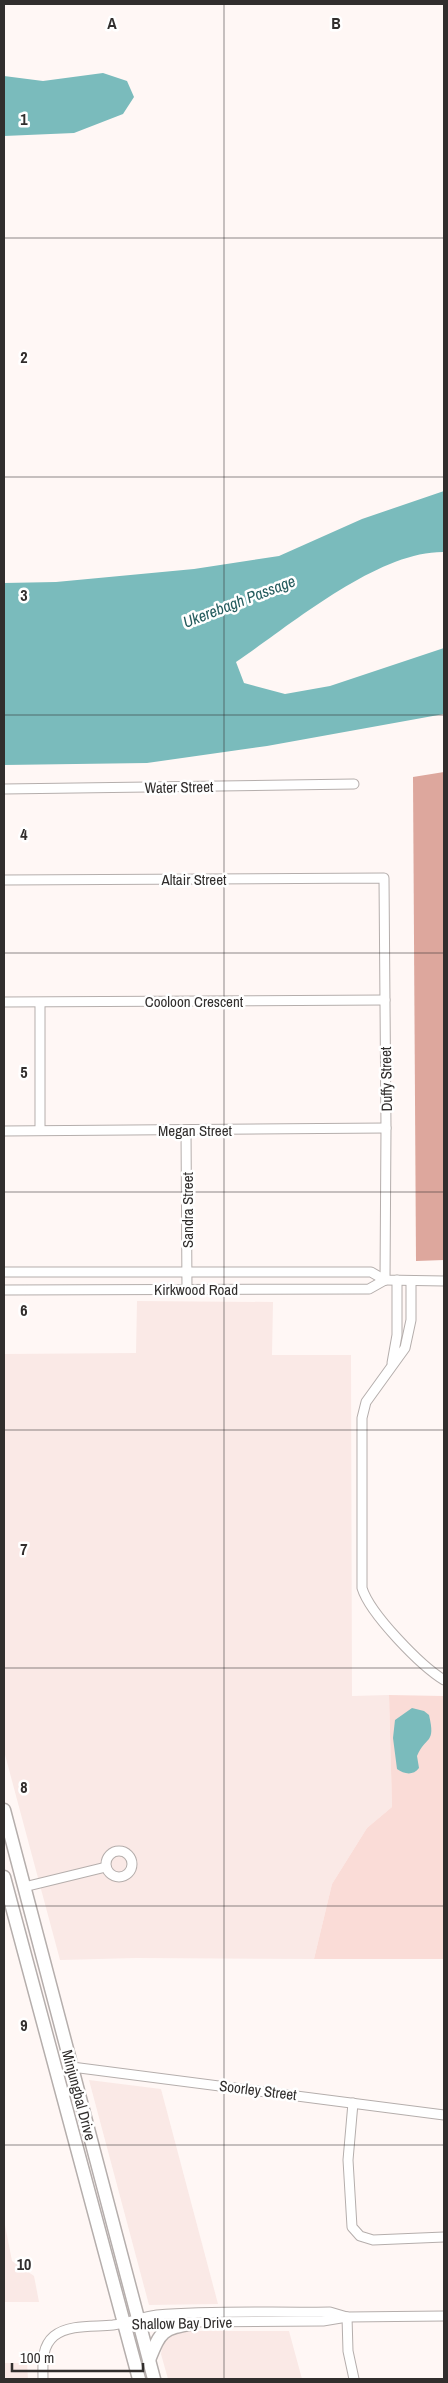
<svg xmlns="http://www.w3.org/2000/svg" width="448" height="2383" font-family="'Archivo Narrow',sans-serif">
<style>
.built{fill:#fae9e6}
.green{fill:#fadcd7}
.forest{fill:#dda79d}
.water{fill:#7abbbc}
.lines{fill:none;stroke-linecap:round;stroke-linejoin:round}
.minor-casing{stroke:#b5aeac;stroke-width:11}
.secondary-casing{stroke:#b5aeac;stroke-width:15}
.minor{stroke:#fff;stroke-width:9}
.secondary{stroke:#fff;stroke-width:12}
.grid{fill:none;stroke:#312e2d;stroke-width:1;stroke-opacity:0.55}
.labels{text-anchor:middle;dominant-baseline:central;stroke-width:5;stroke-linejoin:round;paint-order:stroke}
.street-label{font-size:15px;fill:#312e2d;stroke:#fff}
.water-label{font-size:16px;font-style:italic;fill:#255c5e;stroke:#fff}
.grid-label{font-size:16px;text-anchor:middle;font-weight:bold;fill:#312e2d;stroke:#fff;stroke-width:5;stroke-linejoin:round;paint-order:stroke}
</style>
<rect width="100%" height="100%" fill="#fff7f5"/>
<!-- built -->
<g class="built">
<path d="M 137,1301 L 273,1302 L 272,1355 L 351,1355 L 352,1696 L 389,1695 L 392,1807 L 367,1828 L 332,1884 L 314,1959 L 136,1958 L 60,1960 L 4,1751 L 4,1354 L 136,1353 Z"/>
<path d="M 89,2080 L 161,2089 L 218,2304 L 149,2305 Z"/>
<path d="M 4,2220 L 12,2261 L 34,2276 L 39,2302 L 4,2302 Z"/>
<path d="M 179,2331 L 289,2331 L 302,2379 L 168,2379 L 161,2354 L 164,2338 Z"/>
<path d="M 4,2363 L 27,2363 L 28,2379 L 4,2379 Z"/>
</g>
<!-- green -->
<path class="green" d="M 389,1695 L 444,1696 L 444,1959 L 314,1959 L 332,1884 L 367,1828 L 392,1807 Z"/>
<!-- forest -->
<path class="forest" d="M 444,772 L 444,1260 L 416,1261 L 413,777 Z"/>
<!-- water -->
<g class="water">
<path d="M 103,73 L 127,81 L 134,97 L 123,114 L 74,133 L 4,136 L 4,76 L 43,81 Z"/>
<path d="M 444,491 L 444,552 C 377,551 291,625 236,662 L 244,683 L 285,694 L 330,686 L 444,648 L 444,714 L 267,746 L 147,763 L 4,765 L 4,583 L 56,582 L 194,569 L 279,556 L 362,519 Z"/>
<path d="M 412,1708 L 424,1711 L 429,1715 C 436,1745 426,1735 417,1756 L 419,1768 C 413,1776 404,1774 397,1769 L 393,1738 L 395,1720 Z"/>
</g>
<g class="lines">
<defs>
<g id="minor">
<path d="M 4,789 L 354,784"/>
<path d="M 4,880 L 384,878 L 386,1128 L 385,1280"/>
<path d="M 4,1002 L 385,1000"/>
<path d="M 40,1130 L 40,1003"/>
<path d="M 186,1130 L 187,1290"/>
<path d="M 4,1131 L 386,1128"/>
<path d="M 4,1272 L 371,1272 L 385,1280 L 444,1281"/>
<path d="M 411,1281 L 411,1320 L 405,1348 L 366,1402 L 362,1418 L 362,1588 C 370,1614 421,1666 444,1680"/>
<path d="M 4,1290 L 369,1289 L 385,1280"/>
<path d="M 392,1363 L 397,1335 L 397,1280"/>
<circle cx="119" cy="1864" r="13"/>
<path d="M 24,1887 L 106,1867"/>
<path d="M 72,2067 L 444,2115"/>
<path d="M 353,2103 L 348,2160 L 352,2227 L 360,2236 L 373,2240 L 444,2237"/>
<path d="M 347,2317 L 348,2351 L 354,2379"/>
<path d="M 136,2325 L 185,2322 L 323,2321 L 347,2317 L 444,2316"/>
<path d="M 43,2379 C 43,2364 41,2347 54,2336 C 69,2324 94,2327 113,2325 C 128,2323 142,2317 157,2315 C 215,2310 272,2313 330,2312 L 347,2317"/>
</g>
<g id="secondary">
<path d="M 4,1810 L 154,2379"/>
<path d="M 4,1877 L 139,2379"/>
<path d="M 149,2360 C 161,2330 162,2329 194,2323"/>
</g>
</defs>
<!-- minor casing -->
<use href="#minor" class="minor-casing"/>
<!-- secondary casing -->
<use href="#secondary" class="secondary-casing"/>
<!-- minor -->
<use href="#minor" class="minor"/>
<!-- secondary -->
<use href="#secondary" class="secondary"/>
</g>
<!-- grid -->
<path class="grid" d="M 224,4 L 224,2379M 4,238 L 444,238M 4,477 L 444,477M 4,715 L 444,715M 4,953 L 444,953M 4,1192 L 444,1192M 4,1430 L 444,1430M 4,1668 L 444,1668M 4,1906 L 444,1906M 4,2145 L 444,2145"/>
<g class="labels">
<!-- street labels -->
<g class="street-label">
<text transform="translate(179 787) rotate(-1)">Water Street</text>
<text x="194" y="879">Altair Street</text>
<text x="194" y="1001">Cooloon Crescent</text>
<text transform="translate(386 1079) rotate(-91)">Duffy Street</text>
<text x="195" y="1130">Megan Street</text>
<text transform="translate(187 1210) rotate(-90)">Sandra Street</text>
<text x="196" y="1289">Kirkwood Road</text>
<text transform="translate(258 2090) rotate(7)">Soorley Street</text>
<text transform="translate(79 2095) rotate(75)">Minjungbal Drive</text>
<text transform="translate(182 2323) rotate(-1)">Shallow Bay Drive</text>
</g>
<!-- water labels -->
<g class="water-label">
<text transform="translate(239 601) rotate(-21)">Ukerebagh Passage</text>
</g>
</g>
<g class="grid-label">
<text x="112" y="29">A</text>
<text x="336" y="29">B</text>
<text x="24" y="125">1</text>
<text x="24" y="363">2</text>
<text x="24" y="601">3</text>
<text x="24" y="840">4</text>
<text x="24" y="1078">5</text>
<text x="24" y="1316">6</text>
<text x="24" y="1555">7</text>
<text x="24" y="1793">8</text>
<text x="24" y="2031">9</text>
<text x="24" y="2270">10</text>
</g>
<!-- border -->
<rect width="448" height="2383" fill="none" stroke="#312e2d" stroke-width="10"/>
<!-- scale -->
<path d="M12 2363v8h131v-8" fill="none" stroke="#312e2d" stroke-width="2.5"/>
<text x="20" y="2363" font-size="15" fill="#312e2d" stroke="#ffffff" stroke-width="4" paint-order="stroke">100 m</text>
</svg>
